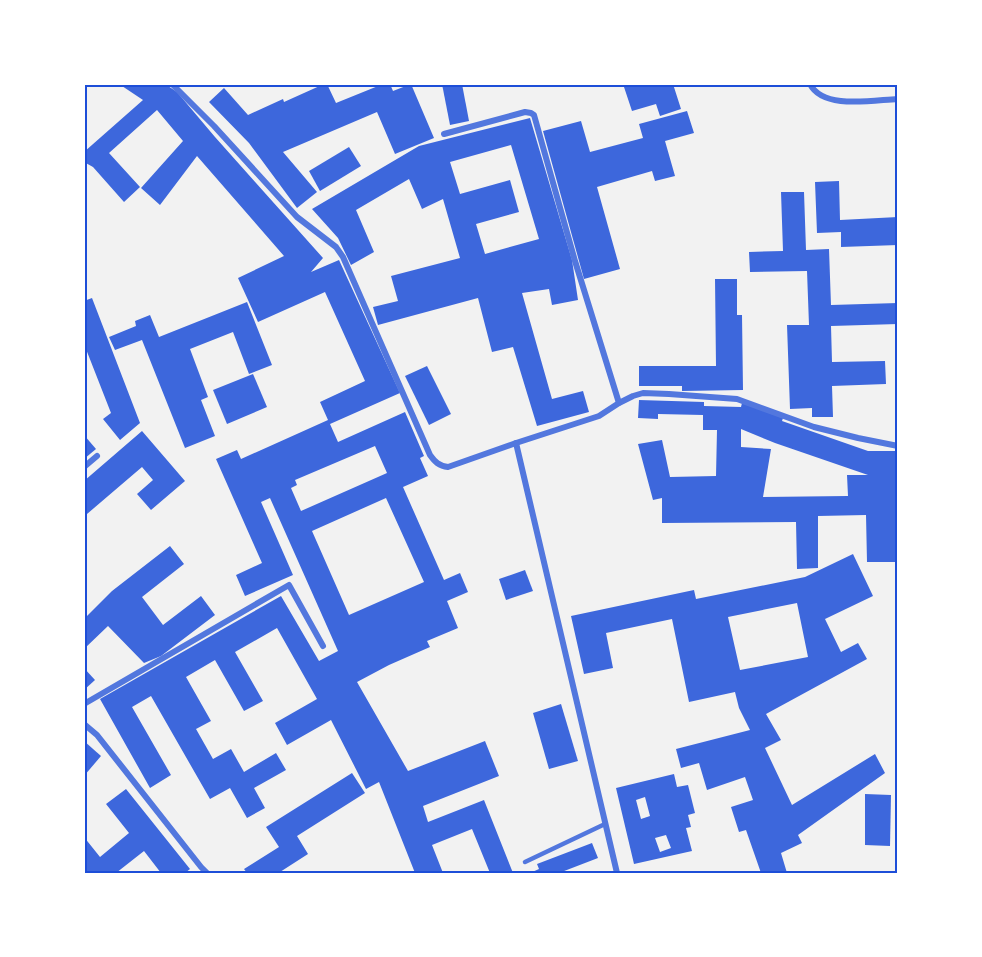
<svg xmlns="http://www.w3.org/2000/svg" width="982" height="957" font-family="'Golos Text',sans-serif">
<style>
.building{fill:#3d67dc;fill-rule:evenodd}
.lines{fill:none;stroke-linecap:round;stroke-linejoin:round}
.service{stroke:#5277de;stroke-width:4.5}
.minor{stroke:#5277de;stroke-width:6}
.neatline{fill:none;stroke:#1d4ed8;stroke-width:2}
</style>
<rect width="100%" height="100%" fill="#f2f2f2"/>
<!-- building -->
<g class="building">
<path d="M 119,84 L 165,84 L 177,92 L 215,137 L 323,258 L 311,272 L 339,260 L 400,393 L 330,424 L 338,442 L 405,412 L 424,456 L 420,458 L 428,476 L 403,487 L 444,580 L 460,573 L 468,592 L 447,601 L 458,628 L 427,641 L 430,647 L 389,665 L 357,682 L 408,771 L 485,741 L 499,776 L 423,806 L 428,822 L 484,800 L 513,873 L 490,873 L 472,829 L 432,845 L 443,873 L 415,873 L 379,782 L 366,789 L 331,720 L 287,745 L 275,723 L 317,699 L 277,628 L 235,652 L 263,701 L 244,711 L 215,660 L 186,677 L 211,721 L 196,729 L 213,759 L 231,749 L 244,772 L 276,753 L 286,770 L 254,788 L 265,808 L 247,818 L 230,788 L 210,799 L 151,696 L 132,707 L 171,775 L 150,788 L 100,699 L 281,596 L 319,661 L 338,651 L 270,498 L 261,502 L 293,575 L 245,596 L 236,575 L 262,563 L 216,459 L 237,450 L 241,459 L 328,420 L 320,402 L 365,381 L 325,292 L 258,322 L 238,278 L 284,256 L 197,156 L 160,205 L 141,188 L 183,141 L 157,110 L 109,153 L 140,187 L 124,202 L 93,167 L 84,162 L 84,152 L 143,100 ZM 375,446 L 387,473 L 301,511 L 291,488 L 297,485 L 295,480 ZM 386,498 L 424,582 L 349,615 L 312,531 Z"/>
<path d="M 324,84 L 327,84 L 336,103 L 383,84 L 390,84 L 393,91 L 411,84 L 434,138 L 395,154 L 377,112 L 283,152 L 317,192 L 297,208 L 249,143 L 209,102 L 224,88 L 248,115 L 283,99 L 284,102 Z"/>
<path d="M 442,84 L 462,84 L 469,121 L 450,125 Z"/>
<path d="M 623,84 L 673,84 L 681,109 L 660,116 L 656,104 L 632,111 Z"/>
<path d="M 687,111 L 694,133 L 665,141 L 675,176 L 655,181 L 652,171 L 597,187 L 620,269 L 584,279 L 543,131 L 581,121 L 590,152 L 643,138 L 639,124 Z"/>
<path d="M 530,118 L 572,260 L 578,300 L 552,305 L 549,289 L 522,293 L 552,399 L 583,391 L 589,412 L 537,426 L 513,347 L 492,352 L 478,298 L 378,325 L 373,307 L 398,301 L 391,276 L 460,258 L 443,199 L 422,209 L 409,179 L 356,210 L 374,252 L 351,265 L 338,238 L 312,209 L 419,146 ZM 511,145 L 539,239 L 485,254 L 476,224 L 519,212 L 510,180 L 460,194 L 450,162 Z"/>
<path d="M 349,147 L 361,166 L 320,191 L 309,171 Z"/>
<path d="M 839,181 L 840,220 L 898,217 L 898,245 L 841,247 L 841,232 L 817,233 L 815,182 Z"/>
<path d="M 781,192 L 804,192 L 806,250 L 829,249 L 831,305 L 898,303 L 898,324 L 831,326 L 832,362 L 885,361 L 886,384 L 832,386 L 833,417 L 812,417 L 812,408 L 790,409 L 787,325 L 809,325 L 807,271 L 750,272 L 749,252 L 783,251 Z"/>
<path d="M 715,279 L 737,279 L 737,315 L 742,315 L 743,390 L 682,391 L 682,386 L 639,386 L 639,366 L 716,366 Z"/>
<path d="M 92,298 L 140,423 L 120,440 L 103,419 L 111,413 L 84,344 L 84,301 Z"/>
<path d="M 247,302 L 272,365 L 249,374 L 233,332 L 190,349 L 208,397 L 201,400 L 215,436 L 185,448 L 142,340 L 115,350 L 109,337 L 136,326 L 135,321 L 150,315 L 159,337 Z"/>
<path d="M 427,366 L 451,414 L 429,425 L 405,376 Z"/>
<path d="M 253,374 L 267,407 L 227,424 L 213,390 Z"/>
<path d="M 639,400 L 704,402 L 704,406 L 741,407 L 742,403 L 783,418 L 782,421 L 868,451 L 897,451 L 898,562 L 867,562 L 866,515 L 818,516 L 818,568 L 797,569 L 796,522 L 662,523 L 662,498 L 653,500 L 638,444 L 662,440 L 670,477 L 716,476 L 717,430 L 703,430 L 703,415 L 658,414 L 658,419 L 638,418 ZM 741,429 L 775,443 L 868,475 L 847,475 L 848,496 L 763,497 L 771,449 L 741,447 Z"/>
<path d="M 142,431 L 185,481 L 151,510 L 137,494 L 153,480 L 142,467 L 87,514 L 84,511 L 84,481 Z"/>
<path d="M 84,435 L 96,449 L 84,459 Z"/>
<path d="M 170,546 L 184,564 L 142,597 L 163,625 L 201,596 L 215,615 L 161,656 L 144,663 L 108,626 L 84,649 L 84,619 L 112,591 Z"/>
<path d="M 853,554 L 873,596 L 825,619 L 841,652 L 858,643 L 867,659 L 766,714 L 781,740 L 765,748 L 792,805 L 875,754 L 885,773 L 798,835 L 802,843 L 781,853 L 787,873 L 761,873 L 746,830 L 739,832 L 731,807 L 753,800 L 745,777 L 707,790 L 699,763 L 681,768 L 676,749 L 750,730 L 739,708 L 735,692 L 689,702 L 672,619 L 606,633 L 613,668 L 584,674 L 571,616 L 694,590 L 696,599 L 805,577 ZM 797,603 L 808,657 L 740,670 L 728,617 Z"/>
<path d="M 525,570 L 533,591 L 506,600 L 499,579 Z"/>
<path d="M 84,668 L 95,680 L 84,690 Z"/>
<path d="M 561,704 L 578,761 L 549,769 L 533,713 Z"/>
<path d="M 84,741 L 101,756 L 84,776 Z"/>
<path d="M 352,773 L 365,793 L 297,836 L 308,854 L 280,872 L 281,873 L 247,873 L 244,869 L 279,847 L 266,827 Z"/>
<path d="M 674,774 L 677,787 L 688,785 L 695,813 L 688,815 L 691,827 L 686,828 L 692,851 L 634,864 L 616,788 ZM 645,797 L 650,816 L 641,819 L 636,800 ZM 666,835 L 671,848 L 660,852 L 655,838 Z"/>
<path d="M 126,789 L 190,869 L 185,873 L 161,873 L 144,851 L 116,873 L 84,873 L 84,837 L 100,857 L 129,833 L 106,804 Z"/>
<path d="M 865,794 L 891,795 L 890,846 L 865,845 Z"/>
<path d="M 592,843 L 598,858 L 559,873 L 530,873 L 539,869 L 537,864 Z"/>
</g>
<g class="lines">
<!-- service -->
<path class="service" d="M 525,862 L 605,824"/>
<!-- minor -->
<g class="minor">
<path d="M 172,84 L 214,126 L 297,217 L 336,247 L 343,257 L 430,455 C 435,462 439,466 448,467 L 516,443 L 599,416 L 619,403 L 633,396 L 643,393 L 669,394 L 737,399 L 814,427 L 858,438 L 898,446"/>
<path d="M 810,84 C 823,110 873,100 898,99"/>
<path d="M 444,134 L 525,112 L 531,113 L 534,115 L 575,261 L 619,403"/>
<path d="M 516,443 L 617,873"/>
<path d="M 84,467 L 97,456"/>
<path d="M 84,704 L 289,585 L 323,646"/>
<path d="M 84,724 L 97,735 L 201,867 L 207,873"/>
</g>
</g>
<!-- border -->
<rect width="982" height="957" fill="none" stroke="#ffffff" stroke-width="171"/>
<rect x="86" y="86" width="810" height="786" class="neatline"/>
</svg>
